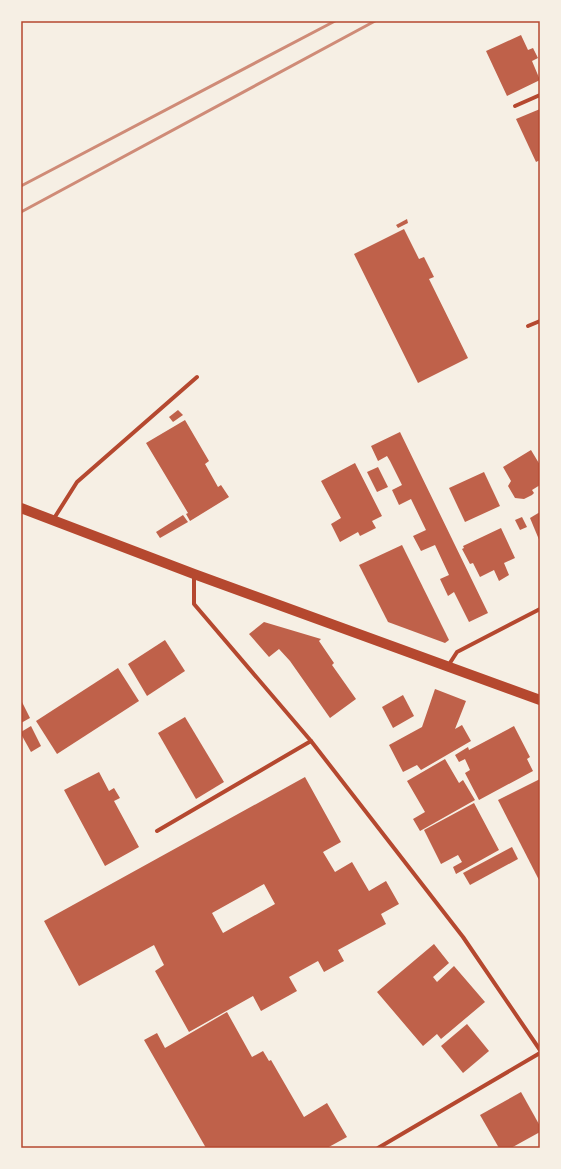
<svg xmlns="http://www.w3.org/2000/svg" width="561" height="1169" font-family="'Fira Sans Condensed',sans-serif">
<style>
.building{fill:#bf614a;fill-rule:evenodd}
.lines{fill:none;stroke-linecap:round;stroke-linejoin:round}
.minor{stroke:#b5482f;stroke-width:4}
.primary{stroke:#b5482f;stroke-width:10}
.rail{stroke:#cf8b77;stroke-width:3}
.neatline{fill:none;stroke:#b5482f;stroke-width:1.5}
</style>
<rect width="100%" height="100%" fill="#f6efe4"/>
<!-- building -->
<g class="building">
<path d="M 521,35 L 528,50 L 533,48 L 538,58 L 532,61 L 540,80 L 507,96 L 486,51 Z"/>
<path d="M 540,109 L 540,160 L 536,162 L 516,119 Z"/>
<path d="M 407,219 L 408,223 L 398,228 L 396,225 Z"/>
<path d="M 404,229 L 419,259 L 424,257 L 434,277 L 429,279 L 468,358 L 418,383 L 354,254 Z"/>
<path d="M 178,410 L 183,415 L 173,422 L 169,417 Z"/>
<path d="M 185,420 L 209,461 L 205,464 L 218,487 L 221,485 L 229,497 L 190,521 L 186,514 L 188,513 L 146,443 Z"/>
<path d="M 400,432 L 488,613 L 469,622 L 454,592 L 448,596 L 440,579 L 449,575 L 435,545 L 421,551 L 413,536 L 426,530 L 411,499 L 399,505 L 392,490 L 402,485 L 390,461 L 387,456 L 378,461 L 371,446 Z"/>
<path d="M 531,450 L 540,465 L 540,485 L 532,490 L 534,493 L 532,495 L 524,499 L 515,498 L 508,486 L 511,481 L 503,467 Z"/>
<path d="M 355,463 L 382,516 L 372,521 L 376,528 L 360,536 L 358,532 L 340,542 L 331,524 L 341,518 L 321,481 Z"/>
<path d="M 378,467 L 388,487 L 377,492 L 367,472 Z"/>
<path d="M 484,472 L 500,506 L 465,522 L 449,488 Z"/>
<path d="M 540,512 L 540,542 L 530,518 Z"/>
<path d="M 183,515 L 188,522 L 160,538 L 156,532 Z"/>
<path d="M 522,517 L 527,527 L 520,530 L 515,520 Z"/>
<path d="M 501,528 L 515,558 L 504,563 L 509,575 L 499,581 L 494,570 L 480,577 L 473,563 L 470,564 L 462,549 L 464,548 L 463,546 Z"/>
<path d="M 402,545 L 449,640 L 445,643 L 388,622 L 359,565 Z"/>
<path d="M 264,622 L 321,639 L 319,641 L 334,663 L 332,665 L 356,699 L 330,718 L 290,661 L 279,649 L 269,657 L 249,634 Z"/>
<path d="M 165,640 L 185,671 L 147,696 L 128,664 Z"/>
<path d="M 118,668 L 139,701 L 57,754 L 36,721 Z"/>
<path d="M 435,689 L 466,701 L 455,729 L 462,725 L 471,741 L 421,770 L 417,765 L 403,772 L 389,745 L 422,727 Z"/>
<path d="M 403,695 L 414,716 L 393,728 L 382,707 Z"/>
<path d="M 21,700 L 30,718 L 21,723 Z"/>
<path d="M 185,717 L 224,782 L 196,799 L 158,733 Z"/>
<path d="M 31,726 L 41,746 L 31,752 L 21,734 L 21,732 Z"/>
<path d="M 514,726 L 530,757 L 527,759 L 533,771 L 479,800 L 465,773 L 470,770 L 465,759 L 459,762 L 455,755 L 468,747 L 469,750 Z"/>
<path d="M 445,759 L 459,783 L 463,780 L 475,800 L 420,831 L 413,819 L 425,812 L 407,781 Z"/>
<path d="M 99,772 L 109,791 L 114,788 L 120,798 L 114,801 L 139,847 L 105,866 L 64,790 Z"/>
<path d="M 305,777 L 341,842 L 323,852 L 335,872 L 352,862 L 369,891 L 386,881 L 399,904 L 381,914 L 386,924 L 338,950 L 344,961 L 324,972 L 318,961 L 289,977 L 297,991 L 261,1011 L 253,996 L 189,1032 L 155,971 L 164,965 L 154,945 L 79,986 L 44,921 ZM 264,884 L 275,904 L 223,933 L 212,913 Z"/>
<path d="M 540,779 L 540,882 L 498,800 Z"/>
<path d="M 474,803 L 499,850 L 456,874 L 453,867 L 462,862 L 458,855 L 441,864 L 424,830 Z"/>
<path d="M 512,847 L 518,859 L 470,885 L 463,873 Z"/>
<path d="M 434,944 L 449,963 L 433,977 L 437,982 L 454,966 L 485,1002 L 441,1039 L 437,1034 L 423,1046 L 377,992 Z"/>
<path d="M 227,1012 L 252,1057 L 263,1051 L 269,1061 L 271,1060 L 304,1117 L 327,1103 L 347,1137 L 327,1148 L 206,1148 L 144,1040 L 157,1033 L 165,1048 Z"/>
<path d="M 467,1024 L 489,1051 L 463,1073 L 441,1046 Z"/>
<path d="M 521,1092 L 540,1126 L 540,1132 L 511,1148 L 499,1148 L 480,1115 Z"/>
</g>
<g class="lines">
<!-- minor -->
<g class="minor">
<path d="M 515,106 L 540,95"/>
<path d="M 528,326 L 540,321"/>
<path d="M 53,520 L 77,482 L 197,377"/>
<path d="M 194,574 L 194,604 L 311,741 L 463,937 L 540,1050"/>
<path d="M 448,666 L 457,652 L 540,609"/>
<path d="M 157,831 L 311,741"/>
<path d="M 378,1148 L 540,1053"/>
</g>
<!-- primary -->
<path class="primary" d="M 21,508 L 194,574 L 540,700"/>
<!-- rail -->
<g class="rail">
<path d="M 21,186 L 335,21"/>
<path d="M 21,212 L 375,21"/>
</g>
</g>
<!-- border -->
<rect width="561" height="1169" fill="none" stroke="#f6efe4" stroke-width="44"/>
<rect x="22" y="22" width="517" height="1125" class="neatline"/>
</svg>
